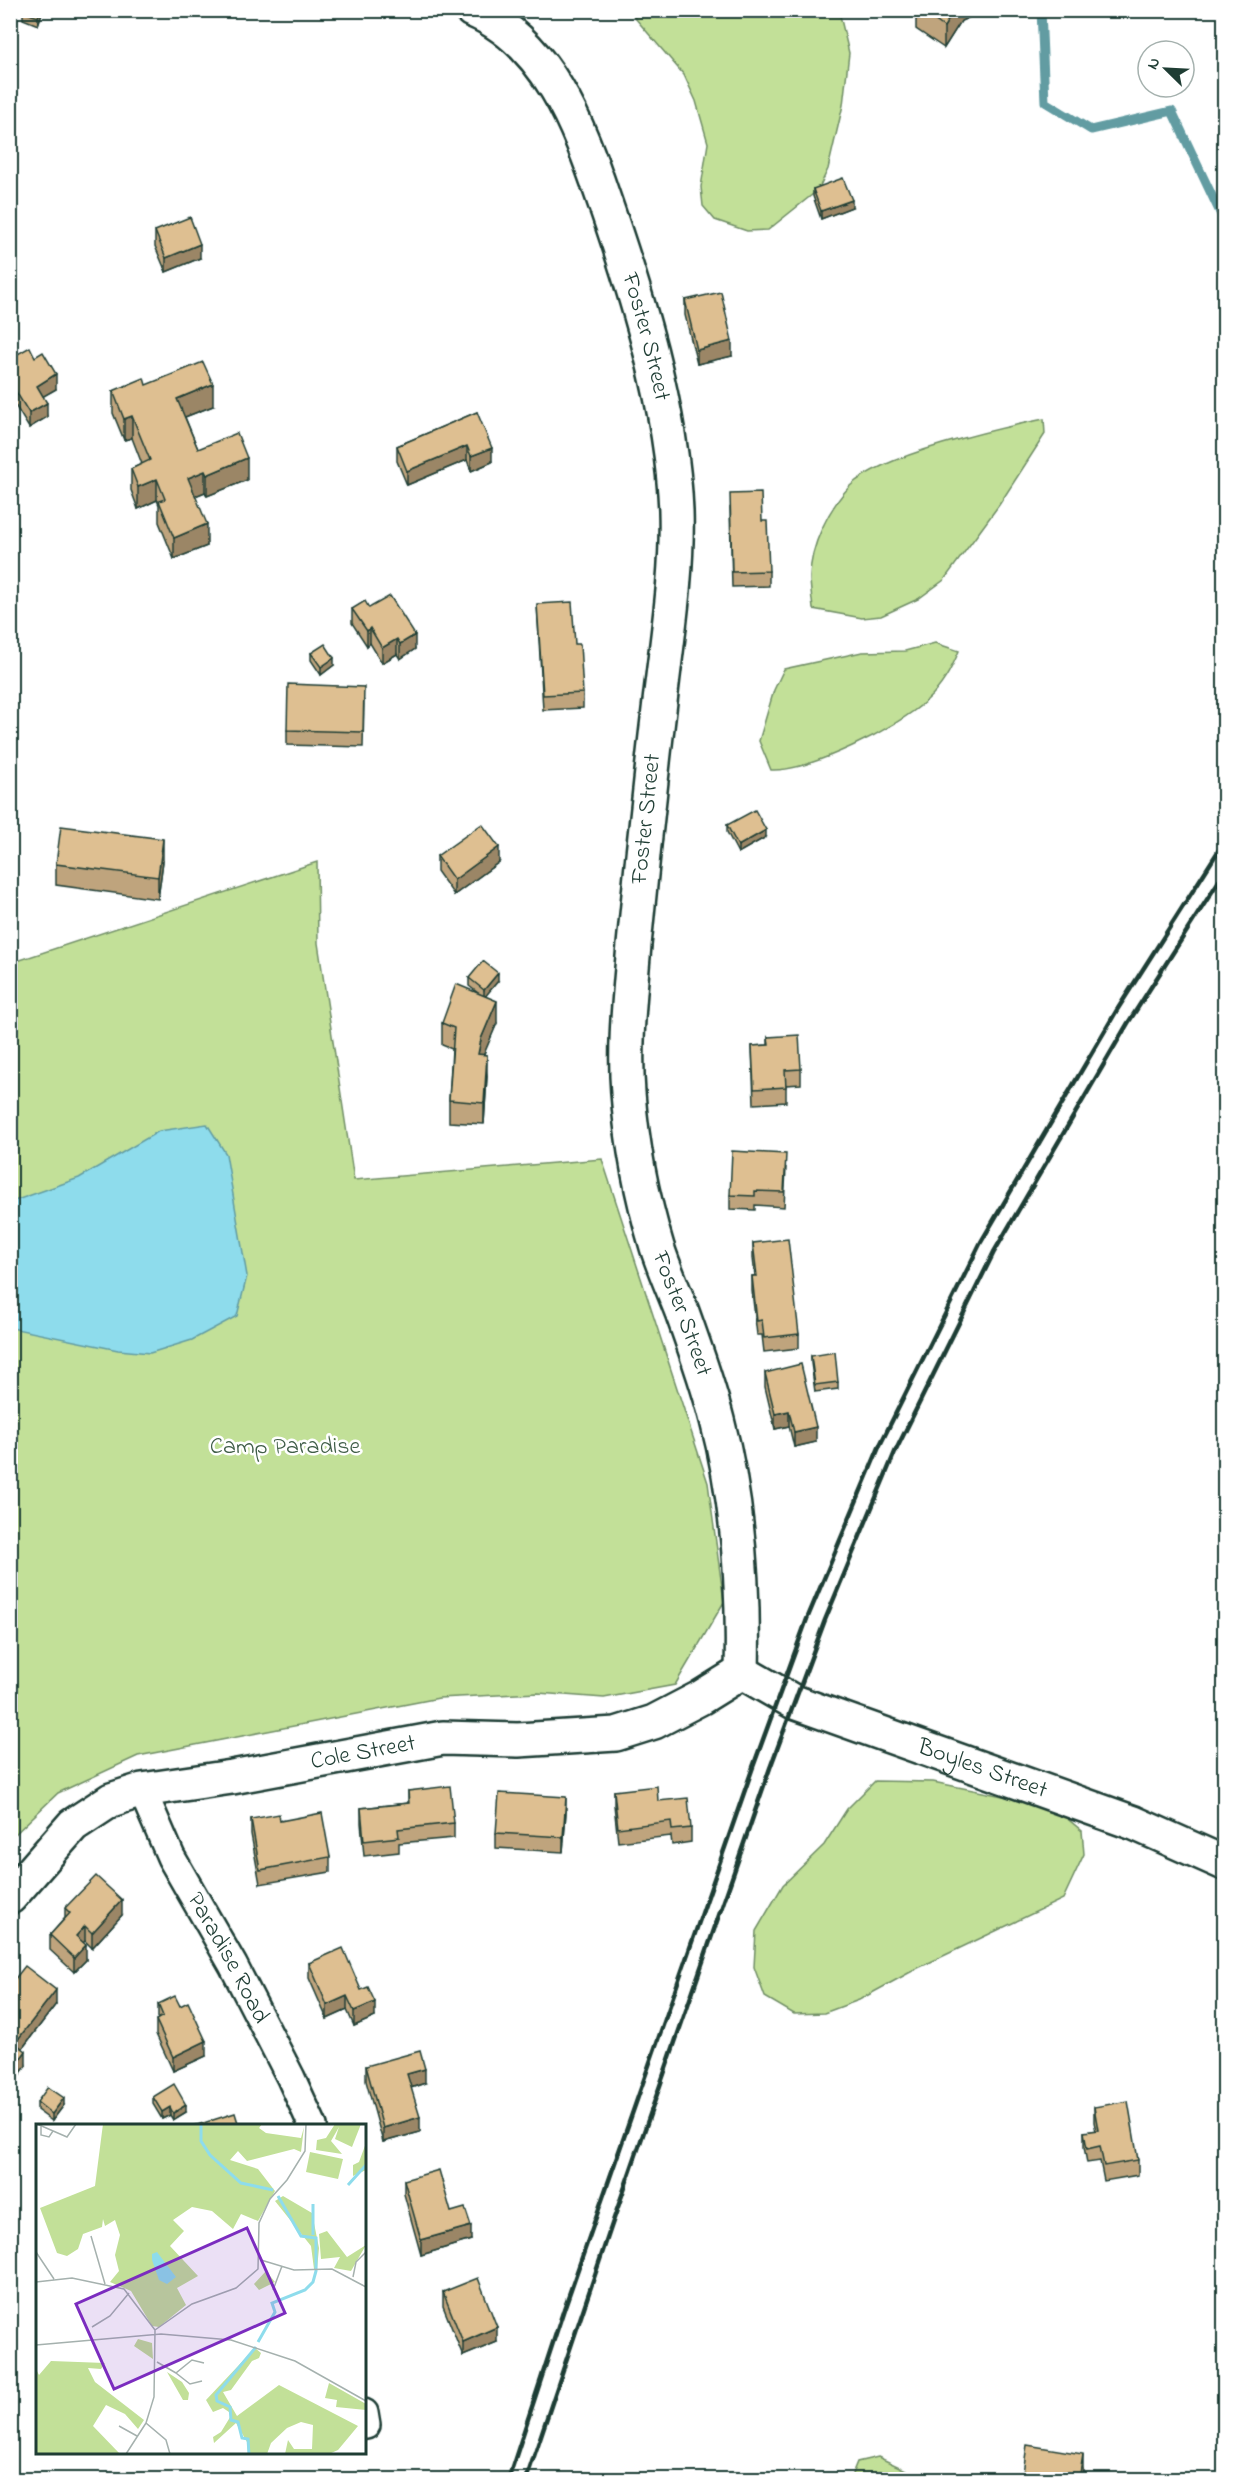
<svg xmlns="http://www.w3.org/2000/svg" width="1235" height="2490" font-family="'Indie Flower',sans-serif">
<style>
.green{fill:#c2e098;stroke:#708e66;stroke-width:1.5}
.water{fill:#8edcec;stroke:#629ca2;stroke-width:1.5}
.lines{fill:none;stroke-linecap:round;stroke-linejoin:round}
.stream{stroke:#629ca2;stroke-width:9}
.street-casing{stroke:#1f3d34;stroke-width:32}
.secondary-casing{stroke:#1f3d34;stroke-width:38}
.street{stroke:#fff;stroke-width:27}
.secondary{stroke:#fff;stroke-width:33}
.rail{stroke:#1f3d34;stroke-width:4.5}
.wall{fill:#bfa47d;stroke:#1f3d34;stroke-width:1.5}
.shaded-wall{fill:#9b8666;stroke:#1f3d34;stroke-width:1.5}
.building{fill:#debf91;stroke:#1f3d34;stroke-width:1.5}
.labels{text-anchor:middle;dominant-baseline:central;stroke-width:5;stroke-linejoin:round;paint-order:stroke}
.street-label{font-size:24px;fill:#1f3d34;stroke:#fff}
.park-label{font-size:24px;fill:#405e48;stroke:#fff}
.inset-river{fill:none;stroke:#8edcec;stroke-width:3}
.inset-road{fill:none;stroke:#a5b1ae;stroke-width:1.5}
.view{fill:#7b2cbf;fill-opacity:0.15;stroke:#7b2cbf;stroke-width:3}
.inset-edge{fill:none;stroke:#1f3d34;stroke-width:3}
</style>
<rect width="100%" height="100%" fill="#fff"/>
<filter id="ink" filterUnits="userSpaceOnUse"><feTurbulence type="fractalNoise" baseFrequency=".0167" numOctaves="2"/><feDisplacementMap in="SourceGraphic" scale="12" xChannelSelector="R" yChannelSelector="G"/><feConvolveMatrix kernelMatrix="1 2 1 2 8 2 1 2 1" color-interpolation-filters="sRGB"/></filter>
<g filter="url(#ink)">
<!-- green -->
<g class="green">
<path d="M 629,11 L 839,11 L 849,53 L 843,105 L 828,169 L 818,190 L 768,230 L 747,231 L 715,220 L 703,206 L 701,187 L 708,143 L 696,101 L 684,75 Z"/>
<path d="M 1044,419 L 1045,434 L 999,505 L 944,580 L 918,599 L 881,616 L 862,618 L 813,609 C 812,598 810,587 810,577 C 810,546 829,508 850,486 C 881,455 999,428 1044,419 Z"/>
<path d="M 935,643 L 959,651 C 951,670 942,687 926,701 C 898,727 809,772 771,770 L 759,741 L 774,690 L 784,669 L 862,652 L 905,651 Z"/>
<path d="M 317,862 L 318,943 L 354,1180 L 602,1159 L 708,1483 L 724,1602 L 675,1685 L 604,1698 L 538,1693 L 439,1698 L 138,1756 L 58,1793 L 11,1838 L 11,963 Z"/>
<path d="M 875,1781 L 933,1782 L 1033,1802 L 1064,1816 L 1082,1831 L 1084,1854 L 1063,1899 L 918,1968 L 859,2000 L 824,2013 L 794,2014 L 765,1997 L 754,1967 L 756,1931 L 783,1885 L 824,1845 L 847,1809 Z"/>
<path d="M 878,2457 L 906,2470 L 906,2479 L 850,2479 L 857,2462 Z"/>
</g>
<!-- water -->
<path class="water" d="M 207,1124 L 226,1154 L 247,1276 L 237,1316 L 192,1340 L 150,1353 L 118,1350 L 11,1328 L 11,1202 L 79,1178 L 159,1131 Z"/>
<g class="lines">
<!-- stream -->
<path class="stream" d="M 1041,10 L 1045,102 L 1091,130 L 1172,111 L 1224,221"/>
<defs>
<g id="street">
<path id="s1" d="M 142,1790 L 171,1857 L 233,1965 L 291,2078 L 313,2126"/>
<path d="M 364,2413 L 366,2425"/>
</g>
<g id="secondary">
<path id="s2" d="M 472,10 C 547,41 579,126 603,197 C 637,295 672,407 676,511 C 678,571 668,633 661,693 C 651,777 642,861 634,945 C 630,994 624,1044 628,1093 C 632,1146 642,1197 657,1247 C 664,1269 674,1291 682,1312 C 695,1348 708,1384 717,1420 C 738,1499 744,1591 742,1672"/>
<path id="s3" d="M 742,1672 L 794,1702 L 1134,1823 L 1224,1863"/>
<path id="s4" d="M 10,1897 L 73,1825 L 111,1800 L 142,1790 L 232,1777 L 443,1738 L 518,1740 L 616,1734 L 654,1722 L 700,1698 L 742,1672"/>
</g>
</defs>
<!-- street casing -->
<use href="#street" class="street-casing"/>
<!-- secondary casing -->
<use href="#secondary" class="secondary-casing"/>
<!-- street -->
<use href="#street" class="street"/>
<!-- secondary -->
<use href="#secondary" class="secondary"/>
<!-- rail -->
<g class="rail">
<path d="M 508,2480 L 564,2309 L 753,1767 L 807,1619 L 880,1445 L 981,1242 L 1117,1010 L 1224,842"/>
<path d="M 526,2480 L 611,2227 L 770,1768 L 825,1620 L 895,1452 L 994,1252 L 1128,1023 L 1224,873"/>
</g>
</g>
<!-- wall -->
<g class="wall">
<path d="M 43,10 L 38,25 L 23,19 L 23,12 Z"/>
<path d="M 916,10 L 970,10 L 970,17 L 961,21 L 944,48 L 916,29 Z"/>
<path d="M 813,189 L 852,207 L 821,219 L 813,196 Z"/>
<path d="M 155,231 L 200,258 L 166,272 L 155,246 Z"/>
<path d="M 685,300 L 732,356 L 697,364 L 685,315 Z"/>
<path d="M 14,356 L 35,357 L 56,389 L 43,396 L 47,417 L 29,428 L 10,397 L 10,365 L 14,363 Z"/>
<path d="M 113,391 L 213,406 L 185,417 L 198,449 L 247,480 L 207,496 L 205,492 L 195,496 L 207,546 L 174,559 L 159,522 L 159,505 L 157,500 L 138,509 L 131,490 L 131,469 L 142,464 L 132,438 L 124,440 L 113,413 Z"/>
<path d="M 477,412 L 492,462 L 471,471 L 467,460 L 407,485 L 397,461 L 397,446 Z"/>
<path d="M 730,509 L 769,571 L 769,586 L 732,587 Z"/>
<path d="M 537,604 L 583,693 L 583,708 L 543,710 Z"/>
<path d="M 369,608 L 415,649 L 400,659 L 397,654 L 382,663 L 370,643 L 367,646 L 352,623 L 352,609 Z"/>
<path d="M 311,653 L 334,665 L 321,675 L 311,660 Z"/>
<path d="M 364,701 L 363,747 L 287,745 L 287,730 Z"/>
<path d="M 727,825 L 766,837 L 738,853 L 727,832 Z"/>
<path d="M 437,856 L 499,862 L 454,895 L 437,871 Z"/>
<path d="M 163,861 L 158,899 L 56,885 L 56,864 Z"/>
<path d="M 469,978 L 498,981 L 485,996 L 497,1023 L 483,1054 L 487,1076 L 484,1124 L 449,1122 L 449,1100 L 452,1049 L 442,1045 L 442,1023 L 478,993 L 469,986 Z"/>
<path d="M 768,1037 L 801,1069 L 801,1084 L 786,1085 L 786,1102 L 754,1104 L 752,1046 L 768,1045 Z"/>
<path d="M 786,1168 L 784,1207 L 755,1205 L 755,1210 L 730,1209 L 730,1195 Z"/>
<path d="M 753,1243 L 799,1334 L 799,1348 L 764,1352 L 762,1335 L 757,1335 L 752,1291 L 752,1276 L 755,1276 L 753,1258 Z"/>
<path d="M 811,1356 L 838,1382 L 838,1389 L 815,1392 L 811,1363 Z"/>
<path d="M 765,1373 L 816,1442 L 794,1447 L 789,1426 L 775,1429 L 765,1387 Z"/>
<path d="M 408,1791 L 454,1823 L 454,1838 L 399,1843 L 399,1852 L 364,1856 L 361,1823 L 361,1808 L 408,1803 Z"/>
<path d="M 614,1791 L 658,1801 L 691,1828 L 691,1842 L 672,1845 L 671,1836 L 618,1842 L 614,1805 Z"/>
<path d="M 566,1812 L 563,1852 L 496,1848 L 496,1833 Z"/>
<path d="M 251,1819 L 280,1821 L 330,1857 L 330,1872 L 260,1884 L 251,1834 Z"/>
<path d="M 65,1908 L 122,1915 L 92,1948 L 85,1941 L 83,1942 L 86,1960 L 74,1972 L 50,1950 L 50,1935 L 65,1918 Z"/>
<path d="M 309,1963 L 361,1990 L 375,2017 L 354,2026 L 347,2010 L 327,2019 L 309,1978 Z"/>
<path d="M 10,1985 L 56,2004 L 22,2049 L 26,2066 L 18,2077 L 10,2071 Z"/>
<path d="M 158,2004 L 206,2056 L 173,2071 L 156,2034 L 156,2020 L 158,2019 Z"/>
<path d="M 366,2066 L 425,2083 L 411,2088 L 420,2132 L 383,2142 L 366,2081 Z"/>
<path d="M 153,2097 L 186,2112 L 173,2120 L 170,2115 L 162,2119 L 153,2104 Z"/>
<path d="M 37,2102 L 64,2105 L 52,2121 L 37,2110 Z"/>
<path d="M 1094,2107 L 1138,2160 L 1138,2175 L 1104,2181 L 1100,2161 L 1087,2163 L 1084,2147 L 1084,2132 L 1096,2131 L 1094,2122 Z"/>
<path d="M 404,2180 L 451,2212 L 471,2240 L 421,2255 L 404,2194 Z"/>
<path d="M 443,2292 L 497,2342 L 463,2356 L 443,2306 Z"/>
</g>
<!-- shaded-wall -->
<g class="shaded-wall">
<path d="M 40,10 L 43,10 L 38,25 L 38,17 Z"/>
<path d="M 954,10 L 970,10 L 970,17 L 961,21 L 944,48 L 944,27 Z"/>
<path d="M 852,200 L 852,207 L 821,219 L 821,211 Z"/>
<path d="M 200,244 L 200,258 L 166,272 L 166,258 Z"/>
<path d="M 732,341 L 732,356 L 697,364 L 697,350 Z"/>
<path d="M 56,374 L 56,389 L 37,400 L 37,386 Z"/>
<path d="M 213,384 L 213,406 L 177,420 L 177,399 Z"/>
<path d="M 47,403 L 47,417 L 29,428 L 29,413 Z"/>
<path d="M 132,416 L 132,438 L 124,440 L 124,419 Z"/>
<path d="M 467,446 L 467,460 L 407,485 L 407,471 Z"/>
<path d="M 492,448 L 492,462 L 471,471 L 471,456 Z"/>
<path d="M 247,458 L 247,480 L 207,496 L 207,475 Z"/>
<path d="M 205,471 L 205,492 L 188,499 L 188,478 Z"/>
<path d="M 157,479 L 157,500 L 138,509 L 138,487 Z"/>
<path d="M 207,524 L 207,546 L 174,559 L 174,538 Z"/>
<path d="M 370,628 L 370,643 L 367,646 L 367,631 Z"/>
<path d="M 415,635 L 415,649 L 400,659 L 400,644 Z"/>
<path d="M 397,639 L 397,654 L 382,663 L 382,648 Z"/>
<path d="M 334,658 L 334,665 L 321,675 L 321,667 Z"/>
<path d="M 766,830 L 766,837 L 738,853 L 738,846 Z"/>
<path d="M 163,839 L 163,861 L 158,899 L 158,877 Z"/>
<path d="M 499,847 L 499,862 L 454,895 L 454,880 Z"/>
<path d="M 498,973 L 498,981 L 484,998 L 484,990 Z"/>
<path d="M 497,1001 L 497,1023 L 481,1061 L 478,1054 L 481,1039 Z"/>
<path d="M 487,1055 L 487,1076 L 484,1124 L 484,1103 Z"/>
<path d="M 789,1411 L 789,1426 L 775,1429 L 775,1414 Z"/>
<path d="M 816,1427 L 816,1442 L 794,1447 L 794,1432 Z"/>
<path d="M 566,1797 L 566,1812 L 563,1852 L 563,1837 Z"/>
<path d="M 122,1900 L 122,1915 L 92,1948 L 92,1933 Z"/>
<path d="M 85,1926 L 85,1941 L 76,1950 L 76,1936 Z"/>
<path d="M 86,1945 L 86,1960 L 74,1972 L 74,1958 Z"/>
<path d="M 56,1990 L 56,2004 L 15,2058 L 15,2043 Z"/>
<path d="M 347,1996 L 347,2010 L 327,2019 L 327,2005 Z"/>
<path d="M 375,2002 L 375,2017 L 354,2026 L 354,2011 Z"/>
<path d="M 206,2041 L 206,2056 L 173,2071 L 173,2057 Z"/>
<path d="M 26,2051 L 26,2066 L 18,2077 L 18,2062 Z"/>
<path d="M 425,2069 L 425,2083 L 407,2089 L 407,2074 Z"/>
<path d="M 64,2098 L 64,2105 L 52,2121 L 52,2114 Z"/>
<path d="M 186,2105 L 186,2112 L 173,2120 L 173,2113 Z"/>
<path d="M 170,2107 L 170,2115 L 162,2119 L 162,2112 Z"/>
<path d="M 420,2117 L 420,2132 L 383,2142 L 383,2128 Z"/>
<path d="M 471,2226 L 471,2240 L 421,2255 L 421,2240 Z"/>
<path d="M 497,2327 L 497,2342 L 463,2356 L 463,2342 Z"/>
<path d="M 1083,2454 L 1083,2475 L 1082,2480 L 1079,2480 Z"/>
</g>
<!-- building -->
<g class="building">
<path d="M 23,10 L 40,10 L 38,17 L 23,12 Z"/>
<path d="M 920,10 L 954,10 L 944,27 Z"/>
<path d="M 843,178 L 852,200 L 821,211 L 813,189 Z"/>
<path d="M 190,217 L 200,244 L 166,258 L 155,231 Z"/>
<path d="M 721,292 L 732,341 L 697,350 L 685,300 Z"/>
<path d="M 30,347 L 35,357 L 43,352 L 56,374 L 37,386 L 47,403 L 29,413 L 10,382 L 10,365 L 16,361 L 14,356 Z"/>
<path d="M 203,362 L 213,384 L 177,399 L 198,449 L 237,433 L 247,458 L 207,475 L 205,471 L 188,478 L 207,524 L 174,538 L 159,501 L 165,499 L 157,479 L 138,487 L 131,469 L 150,460 L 132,416 L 124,419 L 113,391 L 144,378 L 146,385 Z"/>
<path d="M 477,412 L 492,448 L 471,456 L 467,446 L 407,471 L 397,446 Z"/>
<path d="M 761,493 L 762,521 L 767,521 L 769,571 L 732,572 L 730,494 Z"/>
<path d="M 390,596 L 415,635 L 400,644 L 397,639 L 382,648 L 370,628 L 367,631 L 352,609 L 365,601 L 369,608 Z"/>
<path d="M 572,602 L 575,644 L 580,644 L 583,693 L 543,695 L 537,604 Z"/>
<path d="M 325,644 L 334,658 L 321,667 L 311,653 Z"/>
<path d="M 288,684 L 364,687 L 363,732 L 287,730 Z"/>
<path d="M 755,810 L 766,830 L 738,846 L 727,825 Z"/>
<path d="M 482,824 L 499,847 L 454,880 L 437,856 Z"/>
<path d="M 61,826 L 163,839 L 158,877 L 56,864 Z"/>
<path d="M 483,961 L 498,973 L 484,990 L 469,978 Z"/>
<path d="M 456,984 L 497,1001 L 481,1039 L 478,1054 L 487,1055 L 484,1103 L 449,1100 L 454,1028 L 442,1023 Z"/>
<path d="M 799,1035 L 801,1069 L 785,1070 L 786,1087 L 754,1089 L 752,1046 L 769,1045 L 768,1037 Z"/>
<path d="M 732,1151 L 786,1154 L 784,1192 L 755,1191 L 755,1196 L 730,1195 Z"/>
<path d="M 788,1239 L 799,1334 L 764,1338 L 762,1320 L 757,1321 L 752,1276 L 757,1276 L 753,1243 Z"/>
<path d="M 835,1352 L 838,1382 L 815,1385 L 811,1356 Z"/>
<path d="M 801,1364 L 816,1427 L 794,1432 L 789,1411 L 775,1414 L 765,1373 Z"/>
<path d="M 450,1786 L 454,1823 L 398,1829 L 399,1837 L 364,1841 L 361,1808 L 409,1803 L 408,1791 Z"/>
<path d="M 657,1786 L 658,1801 L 688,1798 L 691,1828 L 672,1830 L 671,1821 L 618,1828 L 614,1791 Z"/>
<path d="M 499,1793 L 566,1797 L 563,1837 L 496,1833 Z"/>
<path d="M 322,1813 L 330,1857 L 260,1870 L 251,1819 L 279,1814 L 280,1821 Z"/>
<path d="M 96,1876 L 122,1900 L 92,1933 L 85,1926 L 76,1936 L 86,1945 L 74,1958 L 50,1935 L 70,1913 L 65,1908 Z"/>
<path d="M 343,1948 L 361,1990 L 368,1987 L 375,2002 L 354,2011 L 347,1996 L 327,2005 L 309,1963 Z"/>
<path d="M 25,1966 L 56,1990 L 15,2043 L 26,2051 L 18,2062 L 10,2057 L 10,1985 Z"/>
<path d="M 175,1996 L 180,2006 L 188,2002 L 206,2041 L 173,2057 L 156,2020 L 163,2016 L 158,2004 Z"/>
<path d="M 420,2051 L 425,2069 L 407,2074 L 420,2117 L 383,2128 L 366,2066 Z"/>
<path d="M 174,2084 L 186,2105 L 173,2113 L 170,2107 L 162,2112 L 153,2097 Z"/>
<path d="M 48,2087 L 64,2098 L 52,2114 L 37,2102 Z"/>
<path d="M 1128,2101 L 1138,2160 L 1104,2166 L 1100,2146 L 1087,2149 L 1084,2132 L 1098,2130 L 1094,2107 Z"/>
<path d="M 235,2113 L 239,2126 L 194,2126 Z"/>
<path d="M 439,2170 L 451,2212 L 465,2208 L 471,2226 L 421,2240 L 404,2180 Z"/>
<path d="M 478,2278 L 497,2327 L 463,2342 L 443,2292 Z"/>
<path d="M 1027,2445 L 1083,2454 L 1079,2480 L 1022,2480 Z"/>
</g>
</g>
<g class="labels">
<!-- street labels -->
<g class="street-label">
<text stroke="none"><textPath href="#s2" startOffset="382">Foster Street</textPath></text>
<text transform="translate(647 819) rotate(-84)">Foster Street</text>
<text stroke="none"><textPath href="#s2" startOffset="1372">Foster Street</textPath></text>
<text stroke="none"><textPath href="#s4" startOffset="398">Cole Street</textPath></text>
<text stroke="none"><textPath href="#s3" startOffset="260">Boyles Street</textPath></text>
<text stroke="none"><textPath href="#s1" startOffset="189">Paradise Road</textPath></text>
</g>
<!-- park labels -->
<g class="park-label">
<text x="285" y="1447">Camp Paradise</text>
</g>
</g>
<!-- overview -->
<g transform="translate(36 2124)">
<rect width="330" height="330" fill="#fff"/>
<path d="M 67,0 L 226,0 L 223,4 L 230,9 L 265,14 L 268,3 L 265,28 L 258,25 L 211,37 L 202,27 L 194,36 L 222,45 L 239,67 L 222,97 L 205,90 L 197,105 L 176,87 L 156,83 L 137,96 L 148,107 L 134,122 L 162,152 L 141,164 L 150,181 L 123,203 L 116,202 L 95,167 L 74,158 L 83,147 L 79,131 L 84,111 L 79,96 L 69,102 L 67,95 L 66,103 L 47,110 L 42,125 L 31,132 L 21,129 L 4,84 L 59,62 ZM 299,0 L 325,0 L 316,23 L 299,15 L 303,3 L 295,17 L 306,30 L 280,26 L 281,16 L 290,14 ZM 330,19 L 330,46 L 317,52 L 317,41 L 323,38 ZM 274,28 L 307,35 L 302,55 L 270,48 ZM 247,72 L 276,89 L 283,124 L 281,145 L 278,145 L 275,122 L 239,77 ZM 291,107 L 311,133 L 330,121 L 315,147 L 298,144 L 304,133 L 285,135 L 283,110 ZM 230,147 L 239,158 L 223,166 L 218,160 ZM 102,215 L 116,219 L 117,235 L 98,222 ZM 219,224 L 225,229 L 223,234 L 216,237 L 195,266 L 187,268 L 201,292 L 243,261 L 322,302 L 302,326 L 293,330 L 249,330 L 252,316 L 258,325 L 276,325 L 277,301 L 265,298 L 251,304 L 235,319 L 231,330 L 212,330 L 211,318 L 200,299 L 178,319 L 177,313 L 185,308 L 196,290 L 187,284 L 177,288 L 170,276 ZM 15,237 L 69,239 L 65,245 L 52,244 L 59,258 L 108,296 L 102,305 L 89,290 L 70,281 L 57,302 L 84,330 L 0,330 L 0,245 L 3,251 ZM 131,248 L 146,258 L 153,269 L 152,276 L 147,276 ZM 293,259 L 330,280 L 330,286 L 300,283 L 301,276 L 289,274 Z" fill="#c2e098"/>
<path d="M 121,128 L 140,153 L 131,160 L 123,156 L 116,136 L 116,130 Z" fill="#8edcec"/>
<path class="inset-river" d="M 165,0 L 165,17 L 174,31 L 205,59 L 237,66M 312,61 L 330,41M 277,111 L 277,80M 222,218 L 239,188 L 236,179 L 269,166 L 277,158 L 280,147 L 280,114 L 265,112 L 242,72M 213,330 L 212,315 L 206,314 L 202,298 L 195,296 L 194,283 L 181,277 L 180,271 L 220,223"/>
<path class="inset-road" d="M 1,0 L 31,13 L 40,0M 5,2 L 5,11 L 13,13 L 17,7M 55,112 L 69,160M 0,128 L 18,155M 225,136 L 258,146 L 296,145 L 330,163M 317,153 L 320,138 L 330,128M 0,158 L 36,154 L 88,165 L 119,206M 237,166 L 246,142M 56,203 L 74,192 L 93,169M 119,206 L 156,180 L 200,164 L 222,145 L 223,99 L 234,75 L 251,56 L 269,27 L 270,0M 119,206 L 118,273 L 110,299 L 130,316 L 134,330M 0,221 L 125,210 L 195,216 L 259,237 L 330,277M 121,238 L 140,249M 166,257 L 154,260 L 140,249 L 156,236 L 168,239M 83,302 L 101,312M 90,330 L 110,299"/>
<path class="view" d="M 211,104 L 249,189 L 78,265 L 40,180 Z"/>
<rect width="330" height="330" class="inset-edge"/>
</g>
<!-- margin -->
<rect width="1235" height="2490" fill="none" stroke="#fff" stroke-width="36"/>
<rect x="18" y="18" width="1199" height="2454" fill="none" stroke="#1f3d34" stroke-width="2" filter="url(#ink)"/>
<!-- north arrow -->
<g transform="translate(1166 69) rotate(294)"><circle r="28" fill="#ffffff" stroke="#a5b1ae" stroke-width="1.5"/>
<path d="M0-4.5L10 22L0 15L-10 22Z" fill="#1f3d34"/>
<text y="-9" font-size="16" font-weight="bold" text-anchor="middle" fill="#1f3d34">N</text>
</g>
</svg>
